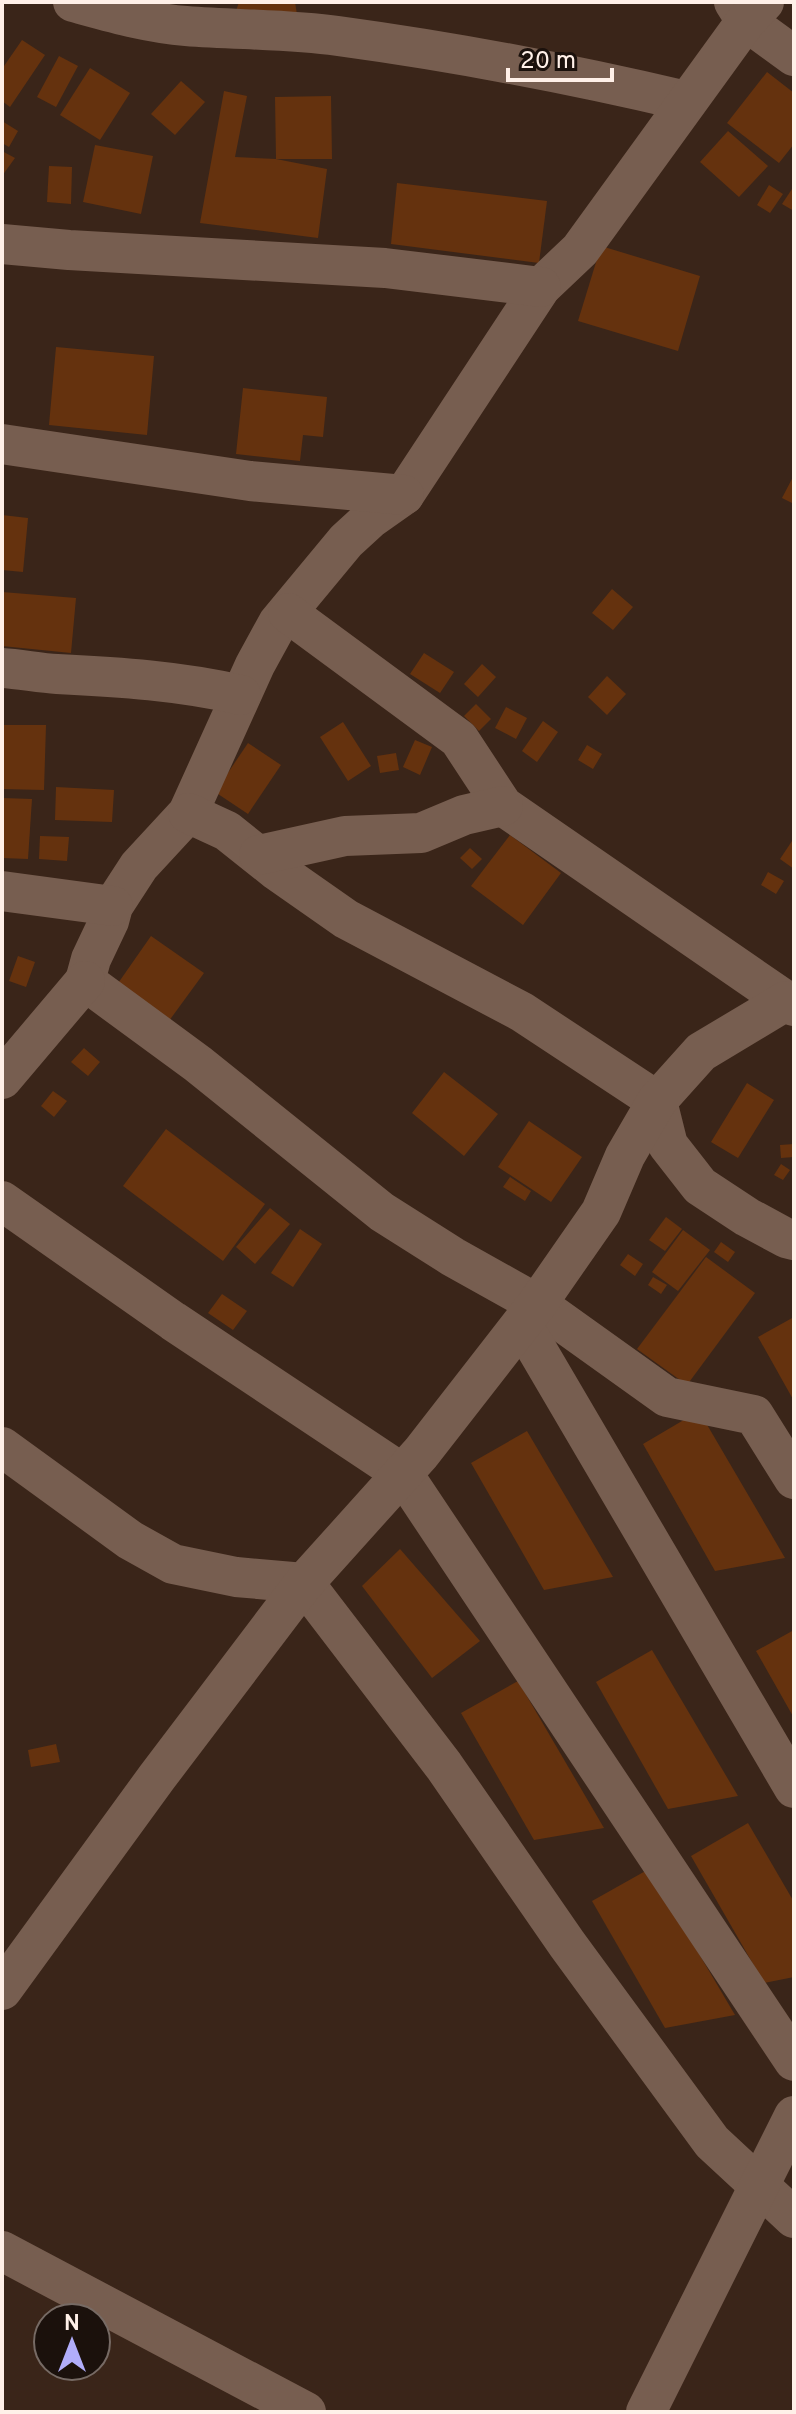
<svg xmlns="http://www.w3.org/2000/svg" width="796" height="2414" font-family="Overpass,sans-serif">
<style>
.building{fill:#65320e}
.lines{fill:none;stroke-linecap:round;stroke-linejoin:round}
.street{stroke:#775e50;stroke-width:40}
</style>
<rect width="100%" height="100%" fill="#3a2519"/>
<!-- building -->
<g class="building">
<path d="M 239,2 L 295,2 L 299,27 L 236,11 Z"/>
<path d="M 22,40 L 45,55 L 10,107 L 2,101 L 2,69 Z"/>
<path d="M 59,56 L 78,66 L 56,107 L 37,97 Z"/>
<path d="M 90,68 L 130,93 L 100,140 L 60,115 Z"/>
<path d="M 767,72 L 794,93 L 794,144 L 779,163 L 727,123 Z"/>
<path d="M 181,81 L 205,102 L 175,135 L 151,114 Z"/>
<path d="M 224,91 L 247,96 L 235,157 L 276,159 L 275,97 L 331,96 L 332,159 L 276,159 L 327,169 L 318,238 L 200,223 Z"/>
<path d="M 2,121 L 18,131 L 9,147 L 2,143 Z"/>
<path d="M 728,131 L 768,166 L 739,197 L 700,162 Z"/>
<path d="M 95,145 L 153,156 L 141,214 L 83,202 Z"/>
<path d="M 2,151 L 15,158 L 2,176 Z"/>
<path d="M 49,166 L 72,167 L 71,204 L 47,202 Z"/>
<path d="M 397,183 L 547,201 L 539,263 L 391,244 Z"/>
<path d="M 769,185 L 783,194 L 770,213 L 757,205 Z"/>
<path d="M 794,186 L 794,211 L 782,204 Z"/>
<path d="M 601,246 L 700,276 L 678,351 L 578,321 Z"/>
<path d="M 56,347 L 154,356 L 147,435 L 49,425 Z"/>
<path d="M 243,388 L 327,397 L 323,437 L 303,435 L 300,461 L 236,454 Z"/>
<path d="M 794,475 L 794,504 L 782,498 Z"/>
<path d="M 2,515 L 28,518 L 23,572 L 2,570 Z"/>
<path d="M 612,589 L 633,607 L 613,630 L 592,613 Z"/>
<path d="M 2,592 L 76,598 L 71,653 L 2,646 Z"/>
<path d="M 424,653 L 454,672 L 440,693 L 410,674 Z"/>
<path d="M 482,664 L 496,677 L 478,697 L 464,684 Z"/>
<path d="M 607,676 L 626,694 L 607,715 L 588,697 Z"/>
<path d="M 476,704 L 491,719 L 479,731 L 464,716 Z"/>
<path d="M 506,707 L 527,718 L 516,739 L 495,728 Z"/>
<path d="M 543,721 L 558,732 L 537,762 L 522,751 Z"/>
<path d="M 343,722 L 371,766 L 348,781 L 320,737 Z"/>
<path d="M 2,725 L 46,725 L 44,790 L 2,789 Z"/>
<path d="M 415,740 L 432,747 L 420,775 L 403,767 Z"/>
<path d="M 248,743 L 281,765 L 248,814 L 215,792 Z"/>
<path d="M 587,745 L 602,754 L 593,769 L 578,760 Z"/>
<path d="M 396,753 L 399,770 L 380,773 L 377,756 Z"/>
<path d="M 56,787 L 114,790 L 112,822 L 55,820 Z"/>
<path d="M 2,798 L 32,799 L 28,859 L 2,858 Z"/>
<path d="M 510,835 L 561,873 L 523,925 L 471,886 Z"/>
<path d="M 40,836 L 69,837 L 67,861 L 39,859 Z"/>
<path d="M 794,838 L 794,869 L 780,859 Z"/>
<path d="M 470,848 L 482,859 L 472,869 L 460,858 Z"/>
<path d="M 768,872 L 784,881 L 776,894 L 761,885 Z"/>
<path d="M 151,936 L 204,973 L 166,1025 L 114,989 Z"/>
<path d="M 18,956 L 35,962 L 26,987 L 9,981 Z"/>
<path d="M 84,1048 L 100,1062 L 88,1076 L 71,1062 Z"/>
<path d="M 444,1072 L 498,1114 L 464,1156 L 412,1113 Z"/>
<path d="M 747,1083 L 774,1100 L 738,1158 L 711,1142 Z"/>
<path d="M 53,1091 L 67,1101 L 54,1117 L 41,1106 Z"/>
<path d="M 529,1121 L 582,1157 L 551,1202 L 498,1167 Z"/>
<path d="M 166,1129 L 265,1204 L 223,1261 L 123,1186 Z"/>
<path d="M 794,1144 L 794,1157 L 781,1158 L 780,1145 Z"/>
<path d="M 781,1164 L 790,1170 L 783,1180 L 774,1175 Z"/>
<path d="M 510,1177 L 531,1191 L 525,1201 L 503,1187 Z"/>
<path d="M 270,1208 L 290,1224 L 255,1264 L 236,1247 Z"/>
<path d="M 666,1217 L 682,1229 L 665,1251 L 649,1240 Z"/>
<path d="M 300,1229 L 322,1244 L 293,1287 L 271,1273 Z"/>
<path d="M 683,1230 L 710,1250 L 678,1291 L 652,1272 Z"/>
<path d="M 721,1242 L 735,1252 L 728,1262 L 714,1252 Z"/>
<path d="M 628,1254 L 643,1264 L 635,1276 L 620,1265 Z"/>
<path d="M 706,1257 L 755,1293 L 687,1385 L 637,1349 Z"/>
<path d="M 653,1277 L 667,1285 L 661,1294 L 648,1285 Z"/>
<path d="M 222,1294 L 247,1311 L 233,1330 L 208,1313 Z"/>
<path d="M 794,1317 L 794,1401 L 758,1337 Z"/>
<path d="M 699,1411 L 785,1558 L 715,1571 L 643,1444 Z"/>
<path d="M 527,1431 L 613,1577 L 544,1590 L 471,1463 Z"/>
<path d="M 400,1549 L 480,1641 L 432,1678 L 362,1586 Z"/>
<path d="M 794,1630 L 794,1718 L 756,1651 Z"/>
<path d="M 652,1650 L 738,1796 L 668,1809 L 596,1682 Z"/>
<path d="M 518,1681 L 604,1828 L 534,1840 L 461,1713 Z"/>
<path d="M 56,1744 L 60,1762 L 31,1767 L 28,1750 Z"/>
<path d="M 748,1823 L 794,1902 L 794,1977 L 764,1983 L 691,1856 Z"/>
<path d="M 649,1869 L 735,2015 L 665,2028 L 592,1901 Z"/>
</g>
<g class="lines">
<!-- street -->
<g class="street">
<path d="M 73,2 C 110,12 147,23 186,26 C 237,30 288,29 338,36 C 456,52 571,74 686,101"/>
<path d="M 734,2 L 746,21 L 794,56"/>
<path d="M 764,2 L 746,21 L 580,250 L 541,287 L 404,495 L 370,519 L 346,541 L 278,623 L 255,665 L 188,813 L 139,866 L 113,906 L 109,921 L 91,959 L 85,981 L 198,1064 L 382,1212 L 453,1257 L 537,1304 L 667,1397 L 754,1415 L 794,1479"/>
<path d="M 2,244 L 69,250 L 385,268 L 541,287"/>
<path d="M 2,444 L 250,481 L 404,495"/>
<path d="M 288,613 L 459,739 L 503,806 L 786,1001"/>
<path d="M 2,668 C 20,669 39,673 57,674 C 119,677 181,681 241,695"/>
<path d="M 188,813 L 227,831 L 276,870 L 346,919 L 522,1012 L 657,1101 L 668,1145 L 700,1186 L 747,1217 L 786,1238 L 794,1240"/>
<path d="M 259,855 L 345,836 L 421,833 L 464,815 L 503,806"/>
<path d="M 2,891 L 113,906"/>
<path d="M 2,1079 L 85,981"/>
<path d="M 2,1201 L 173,1321 L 403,1474 L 794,2061"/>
<path d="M 522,1324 L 794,1788"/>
<path d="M 2,1447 L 130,1540 L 173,1564 L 236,1577 L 304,1583 L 444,1766 L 567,1944 L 712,2142 L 794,2218"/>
<path d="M 2,1990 L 157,1777 L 304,1583 L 421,1453 L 537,1304 L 601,1212 L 625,1156 L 657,1101 L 701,1052 L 786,1001 L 794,1006"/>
<path d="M 2,2251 L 306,2412"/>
<path d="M 646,2412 L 794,2116"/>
</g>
</g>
<!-- border -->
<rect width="796" height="2414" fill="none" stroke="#fff0e8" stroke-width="8"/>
<!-- north arrow -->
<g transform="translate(72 2342)"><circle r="38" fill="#1b110c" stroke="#766a64" stroke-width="2"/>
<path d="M0-6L14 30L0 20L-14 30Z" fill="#b1adfa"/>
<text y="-12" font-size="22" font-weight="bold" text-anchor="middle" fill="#fff0e8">N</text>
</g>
<!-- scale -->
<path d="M508 68v12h104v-12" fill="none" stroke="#fff0e8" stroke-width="4"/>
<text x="520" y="68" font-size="24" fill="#fff0e8" stroke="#1b110c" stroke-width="6" paint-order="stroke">20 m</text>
</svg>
